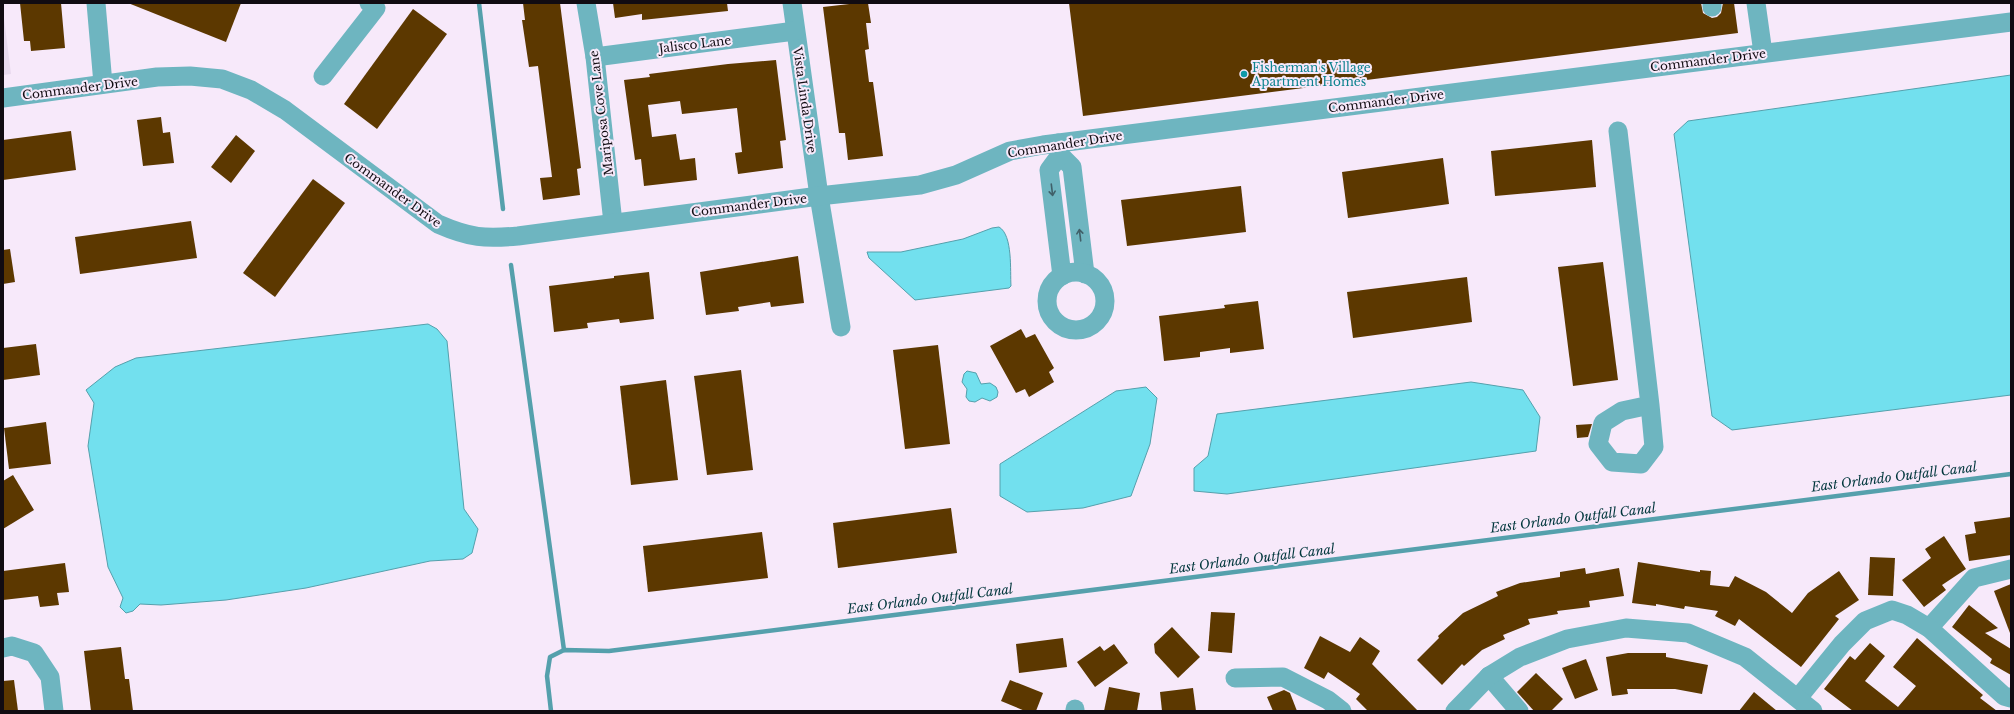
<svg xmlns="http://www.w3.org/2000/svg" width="2014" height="714" font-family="'Libre Baskerville',serif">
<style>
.education{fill:#e8daee}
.water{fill:#72e0ee;stroke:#55a0ac}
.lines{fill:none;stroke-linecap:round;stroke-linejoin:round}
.stream{stroke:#55a0ac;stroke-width:4.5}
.building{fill:#5c3800}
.minor{stroke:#6eb5c0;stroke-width:19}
.oneway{stroke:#406069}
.culture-dot{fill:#0f9aa8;stroke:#f7e9fa;stroke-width:1.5}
.labels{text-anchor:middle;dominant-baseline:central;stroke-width:4;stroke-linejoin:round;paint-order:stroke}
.street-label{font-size:12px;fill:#110c12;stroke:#f7e9fa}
.culture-label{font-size:12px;fill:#0d838f;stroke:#f7e9fa;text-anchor:start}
.water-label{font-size:13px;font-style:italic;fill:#00363c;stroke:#f7e9fa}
</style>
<rect width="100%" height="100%" fill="#f7e9fa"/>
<!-- education -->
<path class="education" d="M 3,10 L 11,74 L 3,75 Z"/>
<!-- water -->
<g class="water">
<path d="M 2011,75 L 2011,395 L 1732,430 L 1712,416 L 1674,134 L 1688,121 Z"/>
<path d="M 999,227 C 1013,235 1010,271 1011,286 L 1009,288 L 915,300 L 869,258 L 867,252 L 901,252 L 963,239 L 992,228 Z"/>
<path d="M 428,324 L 437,329 L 447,341 L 464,509 L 478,529 L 472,553 L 463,559 L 430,561 L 306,588 L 226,600 L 161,605 L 140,604 L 133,611 L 126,613 L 120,607 L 123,598 L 108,567 L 88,446 L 94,403 L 86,390 L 115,367 L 136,358 Z"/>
<path d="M 967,371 L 976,373 L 981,384 L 990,383 L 996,387 L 998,392 L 997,397 L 990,401 L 982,398 L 975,402 L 969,401 L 966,397 L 967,389 L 962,382 L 964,374 Z"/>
<path d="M 1471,382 L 1523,390 L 1540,417 L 1536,451 L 1227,494 L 1194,491 L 1194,468 L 1208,456 L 1217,414 Z"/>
<path d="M 1146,387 L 1157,398 L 1150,444 L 1131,496 L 1083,508 L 1027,512 L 1000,496 L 1000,464 L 1116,391 Z"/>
</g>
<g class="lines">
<!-- stream -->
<g class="stream">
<path d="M 479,3 L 503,209"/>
<path d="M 511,265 L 564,650"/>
<path d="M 551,711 L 547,676 L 550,657 L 564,650 L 609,651 L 2011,474"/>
</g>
</g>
<!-- building -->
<g class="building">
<path d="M 20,3 L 61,3 L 65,48 L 31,51 L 30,41 L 24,41 Z"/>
<path d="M 128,3 L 241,3 L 226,42 Z"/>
<path d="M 523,3 L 560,3 L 581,168 L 577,169 L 580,195 L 543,200 L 540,178 L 552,177 L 538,66 L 529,67 L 522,20 L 525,20 Z"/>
<path d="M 613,3 L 727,3 L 728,11 L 642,20 L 642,14 L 615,18 Z"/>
<path d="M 858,3 L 868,3 L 871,23 L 866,23 L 869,49 L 865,50 L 869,82 L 873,82 L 883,156 L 848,160 L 845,133 L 839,133 L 823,7 Z"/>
<path d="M 1069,3 L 1701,3 L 1703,13 L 1712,18 L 1717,17 L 1721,13 L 1723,3 L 1734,3 L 1738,33 L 1083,116 Z"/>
<path d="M 413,9 L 447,34 L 377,129 L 344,104 Z"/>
<path d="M 776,60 L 786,140 L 780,141 L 783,168 L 738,174 L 735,153 L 742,152 L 737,108 L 682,114 L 680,101 L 648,105 L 652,137 L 676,134 L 680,160 L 695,158 L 697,180 L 644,186 L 641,159 L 635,160 L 624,80 L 650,77 L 649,74 L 728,64 Z"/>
<path d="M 161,117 L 163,133 L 170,132 L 174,163 L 143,166 L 137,120 Z"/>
<path d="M 71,131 L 76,170 L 3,180 L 3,140 Z"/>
<path d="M 236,135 L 255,151 L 231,183 L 211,167 Z"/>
<path d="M 1592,140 L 1596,187 L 1495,196 L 1491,151 Z"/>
<path d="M 1443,158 L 1449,204 L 1348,218 L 1342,172 Z"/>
<path d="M 313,179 L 345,203 L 275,297 L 243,273 Z"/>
<path d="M 1241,186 L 1246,232 L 1127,246 L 1121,200 Z"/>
<path d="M 191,221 L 197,258 L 80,274 L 75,237 Z"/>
<path d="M 10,249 L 15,282 L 3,284 L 3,250 Z"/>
<path d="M 798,256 L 804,303 L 771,307 L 770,302 L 738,307 L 739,311 L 706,315 L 700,272 Z"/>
<path d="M 1603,262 L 1618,380 L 1573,386 L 1558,267 Z"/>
<path d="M 649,272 L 654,319 L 620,323 L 619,319 L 587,323 L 588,328 L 554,332 L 549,286 L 614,278 L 614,276 Z"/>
<path d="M 1467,277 L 1472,322 L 1353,338 L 1347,292 Z"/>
<path d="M 1258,301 L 1264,349 L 1230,353 L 1230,348 L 1200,352 L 1200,357 L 1164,361 L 1159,316 L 1225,308 L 1224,305 Z"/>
<path d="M 1021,329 L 1026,338 L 1035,334 L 1054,368 L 1049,372 L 1054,382 L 1029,397 L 1025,389 L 1016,393 L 990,346 Z"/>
<path d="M 36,344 L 40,375 L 3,380 L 3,348 Z"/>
<path d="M 938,345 L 950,444 L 905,449 L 893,350 Z"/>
<path d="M 741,370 L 753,470 L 707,475 L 694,376 Z"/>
<path d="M 666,380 L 678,480 L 631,485 L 620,386 Z"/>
<path d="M 46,422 L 51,464 L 9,469 L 4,428 Z"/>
<path d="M 1592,424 L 1588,437 L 1577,438 L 1576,425 Z"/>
<path d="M 13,475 L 34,510 L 3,529 L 3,481 Z"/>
<path d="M 951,508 L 957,553 L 838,568 L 833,523 Z"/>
<path d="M 2011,517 L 2011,555 L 1969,561 L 1965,535 L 1976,533 L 1974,522 Z"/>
<path d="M 762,532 L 768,578 L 648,592 L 643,546 Z"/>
<path d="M 1944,536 L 1966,569 L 1942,585 L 1946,590 L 1924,607 L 1902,580 L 1931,558 L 1925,549 Z"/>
<path d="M 1870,557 L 1895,558 L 1893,596 L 1868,595 Z"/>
<path d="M 1638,562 L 1700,572 L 1700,570 L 1711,571 L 1710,585 L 1729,587 L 1735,576 L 1766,592 L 1792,613 L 1808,593 L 1839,571 L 1859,600 L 1835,616 L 1839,619 L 1801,667 L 1739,619 L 1735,626 L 1715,616 L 1718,611 L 1685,606 L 1684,609 L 1656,604 L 1656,606 L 1632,603 Z"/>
<path d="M 65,563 L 69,592 L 57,593 L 59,605 L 40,607 L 38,596 L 3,600 L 3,571 Z"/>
<path d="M 1585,568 L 1586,574 L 1619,568 L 1624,596 L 1589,601 L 1590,607 L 1557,611 L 1558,614 L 1528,619 L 1530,624 L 1503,635 L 1505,639 L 1482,650 L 1464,666 L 1462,664 L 1442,685 L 1417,660 L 1439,638 L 1438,636 L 1463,613 L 1498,596 L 1496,592 L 1520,583 L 1560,577 L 1560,572 Z"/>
<path d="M 2011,584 L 2011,633 L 2010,633 L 1994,591 Z"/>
<path d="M 1969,605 L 1998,628 L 1985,633 L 2011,649 L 2011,675 L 1990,663 L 1992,659 L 1952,627 Z"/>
<path d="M 1211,612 L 1235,613 L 1232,653 L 1208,651 Z"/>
<path d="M 1172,627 L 1200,657 L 1178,678 L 1155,653 L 1154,644 Z"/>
<path d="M 1320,636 L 1350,652 L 1360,637 L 1380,651 L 1372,664 L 1418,711 L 1368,711 L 1356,699 L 1360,694 L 1328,672 L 1324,679 L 1304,668 Z"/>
<path d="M 1063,638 L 1067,667 L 1019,673 L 1016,644 Z"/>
<path d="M 1917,638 L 1983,695 L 1980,698 L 1997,711 L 1853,711 L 1824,689 L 1850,656 L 1855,660 L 1870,643 L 1885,656 L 1865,681 L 1898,707 L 1916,686 L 1893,667 Z"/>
<path d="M 1114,644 L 1128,663 L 1095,687 L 1077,662 L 1100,646 L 1104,651 Z"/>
<path d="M 121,647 L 125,679 L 129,679 L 133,711 L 91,711 L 84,651 Z"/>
<path d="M 1628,653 L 1666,653 L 1666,657 L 1708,665 L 1702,694 L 1675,689 L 1627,689 L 1628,694 L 1612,696 L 1606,657 Z"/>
<path d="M 1586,659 L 1598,690 L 1575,699 L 1562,668 Z"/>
<path d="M 1536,673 L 1563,699 L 1551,711 L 1534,711 L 1517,692 Z"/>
<path d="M 14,680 L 18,711 L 3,711 L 3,681 Z"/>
<path d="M 1010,680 L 1043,693 L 1036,711 L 1025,711 L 1001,701 Z"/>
<path d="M 1109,687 L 1140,693 L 1137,711 L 1104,711 Z"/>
<path d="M 1193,688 L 1196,711 L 1162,711 L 1160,692 Z"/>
<path d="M 1284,690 L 1290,693 L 1297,711 L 1273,711 L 1267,697 Z"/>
<path d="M 1754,692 L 1777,711 L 1739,711 Z"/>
</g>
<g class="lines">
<!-- minor -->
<g class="minor">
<path d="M 96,3 L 103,84"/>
<path d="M 586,3 L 595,57 L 613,223"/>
<path d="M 792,3 L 819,196 L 841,327"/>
<path d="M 1712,3 L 1712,7"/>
<path d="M 1756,3 L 1763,53"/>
<path d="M 595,57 L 795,31"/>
<path d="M 323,76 L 376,8 L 369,3"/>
<path d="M 3,98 L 157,77 L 190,76 L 222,79 L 251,90 L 285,110 L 438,224 C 470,238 485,239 518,236 L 819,196 L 920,185 L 956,175 L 1010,151 L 1043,145 L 2011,22"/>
<path d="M 1618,131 L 1650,405 L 1654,447 L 1641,464 L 1612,462 L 1598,444 L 1603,423 L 1622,411 L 1650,405"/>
<path d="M 1058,143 L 1060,155 L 1072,167 L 1085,274"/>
<path d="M 1060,155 L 1049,170 L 1062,276"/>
<circle cx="1076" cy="301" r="29"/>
<path d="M 1929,628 L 1974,578 L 2011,569"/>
<path d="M 3,648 L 12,646 L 34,653 L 50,677 L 54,711"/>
<path d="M 1489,676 L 1519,711"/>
<path d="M 1235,678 L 1283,677 L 1328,700 L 1342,711"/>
<path d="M 1798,698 L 1842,644 L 1865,621 L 1892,610 L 1907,615 L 1929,628 L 2004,696 L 2011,698"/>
<path d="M 1075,709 L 1075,711"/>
<path d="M 1455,711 L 1489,676 L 1520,657 L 1567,639 L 1626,628 L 1688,633 L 1745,657 L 1813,711"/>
</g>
</g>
<!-- one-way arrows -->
<defs><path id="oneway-shaft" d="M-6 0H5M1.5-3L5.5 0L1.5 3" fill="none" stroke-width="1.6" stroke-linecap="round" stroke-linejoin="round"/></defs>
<g class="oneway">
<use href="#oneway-shaft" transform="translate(1052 190) rotate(83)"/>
<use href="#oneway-shaft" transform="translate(1080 235) rotate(-97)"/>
</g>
<!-- markers -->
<circle class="culture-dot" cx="1244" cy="74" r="4"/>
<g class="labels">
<!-- street labels -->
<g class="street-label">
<text transform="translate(695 44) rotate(-7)">Jalisco Lane</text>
<text transform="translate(1708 60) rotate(-7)">Commander Drive</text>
<text transform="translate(80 88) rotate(-7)">Commander Drive</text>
<text transform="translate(805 100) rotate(82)">Vista Linda Drive</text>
<text transform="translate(1386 101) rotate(-7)">Commander Drive</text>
<text transform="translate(601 113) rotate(-97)">Mariposa Cove Lane</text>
<text transform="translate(1065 144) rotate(-9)">Commander Drive</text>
<text transform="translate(393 190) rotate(36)">Commander Drive</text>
<text transform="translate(749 205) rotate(-7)">Commander Drive</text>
</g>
<!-- culture labels -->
<g class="culture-label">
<text x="1252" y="67">Fisherman's Village<tspan x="1252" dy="14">Apartment Homes</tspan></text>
</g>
<!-- water labels -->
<g class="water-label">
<text transform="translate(1894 477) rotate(-7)">East Orlando Outfall Canal</text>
<text transform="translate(1573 518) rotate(-7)">East Orlando Outfall Canal</text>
<text transform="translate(1252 559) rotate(-7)">East Orlando Outfall Canal</text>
<text transform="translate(930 599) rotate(-7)">East Orlando Outfall Canal</text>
</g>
</g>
<!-- border -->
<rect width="2014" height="714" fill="none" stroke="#110c12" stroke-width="8"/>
</svg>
